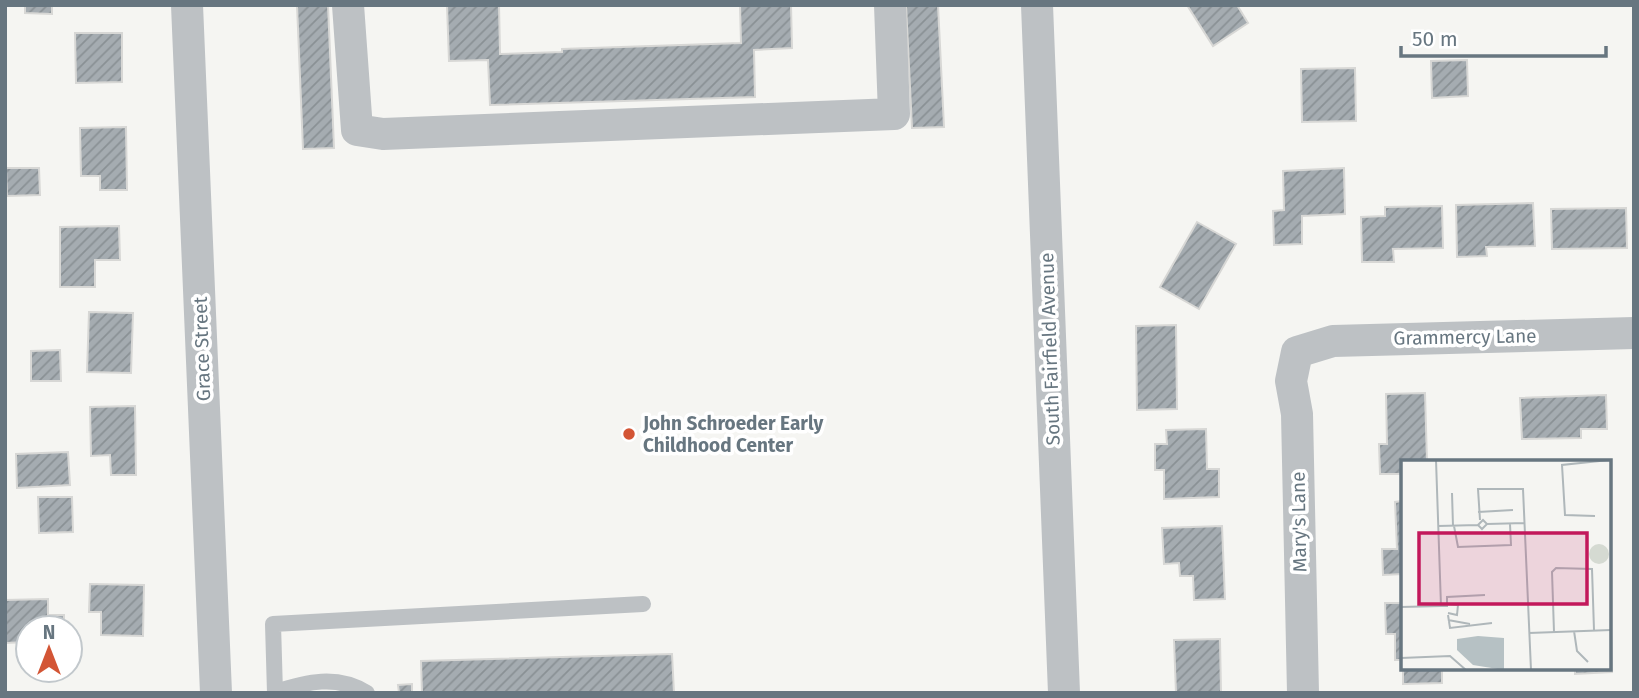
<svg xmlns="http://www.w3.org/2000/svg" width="1639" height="698" font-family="'Fira Sans',sans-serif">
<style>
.building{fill:url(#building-hatch);stroke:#d7d7d5;stroke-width:2}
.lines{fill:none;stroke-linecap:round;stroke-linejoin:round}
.lane{stroke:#bdc1c4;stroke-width:16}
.street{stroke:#bdc1c4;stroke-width:32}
.poi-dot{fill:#d35535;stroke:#fff;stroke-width:2.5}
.labels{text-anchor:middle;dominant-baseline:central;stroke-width:7;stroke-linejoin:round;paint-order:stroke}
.street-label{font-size:19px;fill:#677680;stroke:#fff}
.poi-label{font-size:19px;font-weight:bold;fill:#677680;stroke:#fff;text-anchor:start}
.inset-road{fill:none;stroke:#afb7ba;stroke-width:2}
.view{fill:#c2185b;fill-opacity:0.15;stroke:#c2185b;stroke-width:3.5}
.inset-edge{fill:none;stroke:#677680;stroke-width:3.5}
</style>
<defs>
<pattern id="building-hatch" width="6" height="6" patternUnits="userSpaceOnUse" patternTransform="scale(1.75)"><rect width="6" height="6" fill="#a5acb1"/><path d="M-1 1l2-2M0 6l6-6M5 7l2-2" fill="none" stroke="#8a9195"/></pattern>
</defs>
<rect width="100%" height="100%" fill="#f5f5f2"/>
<!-- building -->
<g class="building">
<path d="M 25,5 L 52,5 L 52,14 L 25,13 Z"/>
<path d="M 297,5 L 328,5 L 334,148 L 303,149 Z"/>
<path d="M 447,5 L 499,5 L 500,54 L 562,52 L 562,49 L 741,43 L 740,5 L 791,5 L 792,48 L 754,50 L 755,97 L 490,105 L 488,60 L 449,61 Z"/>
<path d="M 906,5 L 938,5 L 944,127 L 912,128 Z"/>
<path d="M 1187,5 L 1237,5 L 1248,23 L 1213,46 Z"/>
<path d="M 75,33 L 122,33 L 122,82 L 76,83 Z"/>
<path d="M 1467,60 L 1468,96 L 1432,98 L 1431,61 Z"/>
<path d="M 1355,68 L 1356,121 L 1302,122 L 1301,69 Z"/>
<path d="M 126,127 L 127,190 L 100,190 L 100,176 L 81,176 L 80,128 Z"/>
<path d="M 6,168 L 39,168 L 40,195 L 7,196 Z"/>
<path d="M 1344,168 L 1345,214 L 1302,216 L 1302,244 L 1274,245 L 1273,211 L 1284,210 L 1283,171 Z"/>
<path d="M 1533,203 L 1535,246 L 1486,247 L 1487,256 L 1457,257 L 1456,205 Z"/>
<path d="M 1442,206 L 1443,248 L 1393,249 L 1394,262 L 1362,262 L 1361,217 L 1385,216 L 1385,207 Z"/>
<path d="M 1626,208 L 1627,248 L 1552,249 L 1551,209 Z"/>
<path d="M 1197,222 L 1236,244 L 1199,309 L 1160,287 Z"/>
<path d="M 119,226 L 120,260 L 95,260 L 95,287 L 60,287 L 60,227 Z"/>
<path d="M 89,312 L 133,313 L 131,373 L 87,372 Z"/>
<path d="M 1176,325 L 1177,409 L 1137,410 L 1136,326 Z"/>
<path d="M 60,350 L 61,381 L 31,381 L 31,351 Z"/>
<path d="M 1425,393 L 1427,462 L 1403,462 L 1403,474 L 1380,474 L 1379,444 L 1387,444 L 1386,394 Z"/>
<path d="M 1606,395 L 1607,429 L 1581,429 L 1581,438 L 1522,439 L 1520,398 Z"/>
<path d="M 135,406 L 136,475 L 111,475 L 110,455 L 91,456 L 90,407 Z"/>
<path d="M 1206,429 L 1207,469 L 1219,469 L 1219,497 L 1164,499 L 1164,470 L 1155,470 L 1155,444 L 1167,444 L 1166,430 Z"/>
<path d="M 68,452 L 70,485 L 17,488 L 16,454 Z"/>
<path d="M 38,497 L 72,497 L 73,532 L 39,533 Z"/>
<path d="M 1403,501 L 1403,574 L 1383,575 L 1382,549 L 1397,549 L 1395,502 Z"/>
<path d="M 1222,526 L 1225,599 L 1194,600 L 1193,576 L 1180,576 L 1179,563 L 1164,564 L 1162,528 Z"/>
<path d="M 90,584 L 144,585 L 143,636 L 101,635 L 101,612 L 89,612 Z"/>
<path d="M 1610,596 L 1612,672 L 1575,674 L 1575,668 L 1609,668 Z"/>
<path d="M 48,599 L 48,615 L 64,615 L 64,628 L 28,628 L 28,642 L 5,643 L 5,600 Z"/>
<path d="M 1385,603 L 1403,603 L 1403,667 L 1403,660 L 1395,660 L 1395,634 L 1386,634 Z"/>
<path d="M 1220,639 L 1221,693 L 1176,693 L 1174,640 Z"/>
<path d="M 672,654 L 674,693 L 711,693 L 422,693 L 421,661 Z"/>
<path d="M 1403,668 L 1442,668 L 1442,683 L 1403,684 Z"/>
<path d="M 412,684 L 412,693 L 399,693 L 398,685 Z"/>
</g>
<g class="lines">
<!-- lane -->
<g class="lane">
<path d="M 275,692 C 306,682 337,674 367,693"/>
<path d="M 275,693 L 273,624 L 643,604"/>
</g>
<!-- street -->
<g class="street">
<path d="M 187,5 L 216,693"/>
<path d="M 348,5 L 357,130 L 383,134 L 894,114 L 890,5"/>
<path d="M 1037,5 L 1064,693"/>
<path d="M 1303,693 L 1297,414 L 1291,381 L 1297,352 L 1333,341 L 1634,333"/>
</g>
</g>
<!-- markers -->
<circle class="poi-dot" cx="629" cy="434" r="7"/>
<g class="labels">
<!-- street labels -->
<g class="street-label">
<text transform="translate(1465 337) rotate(-1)">Grammercy Lane</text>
<text transform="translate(202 349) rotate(-92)">Grace Street</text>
<text transform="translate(1050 349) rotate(-92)">South Fairfield Avenue</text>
<text transform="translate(1299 522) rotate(-91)">Mary's Lane</text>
</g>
<!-- poi labels -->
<g class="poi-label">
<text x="643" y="423">John Schroeder Early<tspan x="643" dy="22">Childhood Center</tspan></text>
</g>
</g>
<!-- overview -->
<g transform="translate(1401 460)">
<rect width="210" height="210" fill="#f5f5f2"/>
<path d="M188 94a10 10 0 1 1 20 0a10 10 0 1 1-20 0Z" fill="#d5dad2"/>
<path d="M 77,176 L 103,178 L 103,210 L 72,205 L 56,190 L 56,179 Z" fill="#b6c1c4"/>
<path class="inset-road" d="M 35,0 L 40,146M 51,33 L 52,66M 77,52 L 112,50M 194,56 L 164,55 L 161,5 L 208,0M 79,60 L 77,29 L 122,29 L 130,210M 86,64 L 124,63M 37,66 L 77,65 L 81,69 L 86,64 L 82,60 L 77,65M 53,66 L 57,87 L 110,85 L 109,64M 46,144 L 57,145 L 56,155 L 47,153M 40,146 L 46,146 L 46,137 L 84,135M 0,147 L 40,146M 47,155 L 49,168 L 91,163M 47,160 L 69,164M 173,171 L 176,191 L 187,202M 153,172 L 151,112 L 155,108 L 191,109 L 193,170M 128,173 L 210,170M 0,198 L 49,196 L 65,210"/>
<path class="view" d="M 18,73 L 186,73 L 186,144 L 18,144 Z"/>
<rect width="210" height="210" class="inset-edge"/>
</g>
<!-- border -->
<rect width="1639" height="698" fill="none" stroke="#677680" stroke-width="14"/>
<!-- north arrow -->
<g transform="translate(49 649)"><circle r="33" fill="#ffffff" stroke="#c2c8cc" stroke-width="2"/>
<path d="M0-5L12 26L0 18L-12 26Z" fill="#d35535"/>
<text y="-10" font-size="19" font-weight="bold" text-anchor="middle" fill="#677680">N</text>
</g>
<!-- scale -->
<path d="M1401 46v10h205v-10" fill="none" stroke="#677680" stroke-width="3.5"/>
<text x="1412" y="46" font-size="21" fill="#677680" stroke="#ffffff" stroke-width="5" paint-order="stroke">50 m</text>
</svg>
